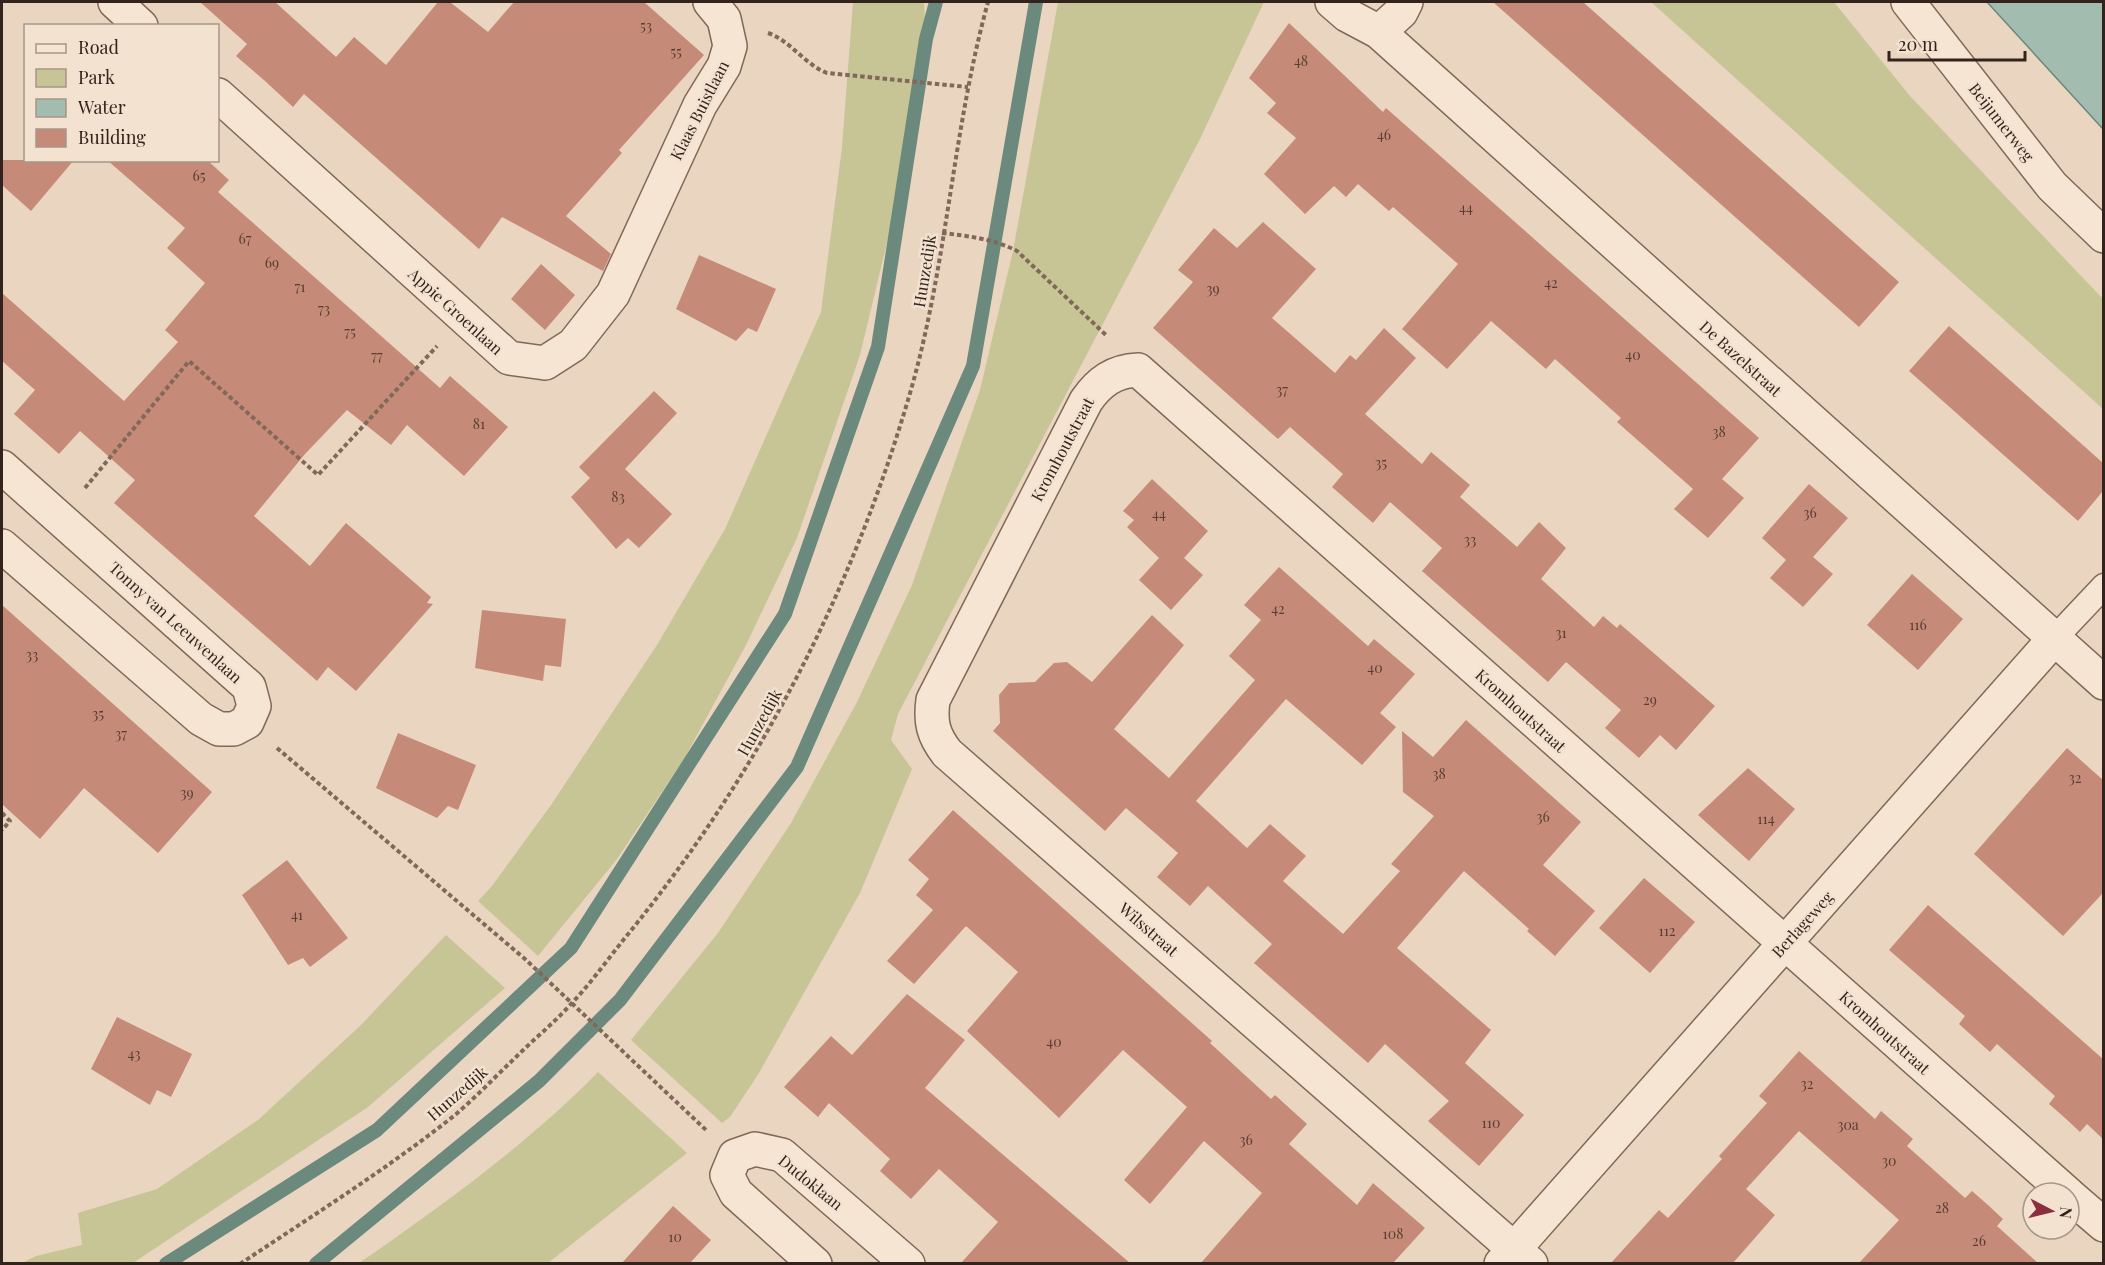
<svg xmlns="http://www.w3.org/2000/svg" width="2105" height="1265" font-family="'Playfair Display',serif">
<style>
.green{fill:#c7c495}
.water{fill:#a2bcb0;stroke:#6b897c;stroke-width:1.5}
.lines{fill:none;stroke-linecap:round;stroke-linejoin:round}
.stream{stroke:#6b897c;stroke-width:14}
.building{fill:#c58b78}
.lane-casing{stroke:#816859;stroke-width:27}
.street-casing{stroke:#816859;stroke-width:36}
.path{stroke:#816859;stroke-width:4;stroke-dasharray:4.5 3;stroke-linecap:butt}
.lane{stroke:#f6e5d2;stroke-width:24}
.street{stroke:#f6e5d2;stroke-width:33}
.labels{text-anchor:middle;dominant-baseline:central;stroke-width:5;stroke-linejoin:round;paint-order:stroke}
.number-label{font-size:14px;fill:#573d34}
.street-label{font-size:16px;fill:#32231d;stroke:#f2e2cf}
</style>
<rect width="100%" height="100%" fill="#ead6c0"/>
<!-- green -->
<g class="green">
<path d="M 853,2 L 924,2 L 926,39 L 891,226 L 860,355 L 797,538 L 746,645 L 684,759 L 617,859 L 538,956 L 478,901 L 492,886 L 551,805 L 657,645 L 725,529 L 821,312 L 842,147 Z"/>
<path d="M 1058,2 L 1264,2 L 1200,139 L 898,714 L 891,740 L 912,769 L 860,893 L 759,1073 L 730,1117 L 722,1123 L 631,1040 L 718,933 L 791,823 L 857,702 L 912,585 L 980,390 L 1013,251 Z"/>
<path d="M 1651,2 L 1834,2 L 1910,96 L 2103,299 L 2103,409 Z"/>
<path d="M 446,935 L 505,988 L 368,1107 L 133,1263 L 22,1263 L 36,1256 L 82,1245 L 78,1213 L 157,1189 L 258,1120 L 361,1025 Z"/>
<path d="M 598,1072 L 687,1153 L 548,1263 L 359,1263 C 440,1207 529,1143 598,1072 Z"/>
</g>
<!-- water -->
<path class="water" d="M 1987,2 L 2103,2 L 2103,129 Z"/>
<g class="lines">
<!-- stream -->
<g class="stream">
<path d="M 166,1264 L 377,1130 L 571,948 L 785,614 L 878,347 L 926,39 L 936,2"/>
<path d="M 316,1264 L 539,1081 L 620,1000 L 797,767 L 973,366 L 1036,2"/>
</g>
</g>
<!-- building -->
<g class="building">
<path d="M 200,2 L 275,2 L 336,57 L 354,37 L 386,65 L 438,2 L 450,2 L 488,32 L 514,2 L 644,2 L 704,55 L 619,150 L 622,153 L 566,216 L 611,254 L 603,271 L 502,217 L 479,249 L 304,94 L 293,107 L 265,81 L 236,56 L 247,44 Z"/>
<path d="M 1493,2 L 1583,2 L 1899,282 L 1859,327 Z"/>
<path d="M 1289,23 L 1383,112 L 1386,108 L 1759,438 L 1722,479 L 1744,498 L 1708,538 L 1674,509 L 1693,489 L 1617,422 L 1621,418 L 1555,359 L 1546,369 L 1491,321 L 1447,369 L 1402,329 L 1458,264 L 1393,207 L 1389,211 L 1358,184 L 1346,197 L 1334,186 L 1305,214 L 1264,174 L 1296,138 L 1267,113 L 1276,103 L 1249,78 Z"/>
<path d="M 2,160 L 74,160 L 31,211 L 2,185 Z"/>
<path d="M 107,160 L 207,160 L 229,180 L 218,192 L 380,335 L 440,388 L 450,376 L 508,427 L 464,476 L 407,425 L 391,445 L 347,410 L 305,454 L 254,516 L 310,566 L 346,523 L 431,597 L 427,603 L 433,604 L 356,691 L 328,667 L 317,681 L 114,503 L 135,480 L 80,431 L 59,454 L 14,414 L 35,390 L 2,361 L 2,293 L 124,401 L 178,342 L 165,330 L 205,283 L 167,248 L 185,228 Z"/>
<path d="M 1263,222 L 1316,269 L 1272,318 L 1335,373 L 1350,355 L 1356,360 L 1384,328 L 1416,358 L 1365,414 L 1422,464 L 1431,452 L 1470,485 L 1460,497 L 1517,547 L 1539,522 L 1566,548 L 1541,579 L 1594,627 L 1603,616 L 1617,628 L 1620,624 L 1715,706 L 1676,750 L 1660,735 L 1639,758 L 1605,728 L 1621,710 L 1566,662 L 1548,682 L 1422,571 L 1442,548 L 1390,502 L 1373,523 L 1332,487 L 1343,474 L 1290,427 L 1278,439 L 1153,328 L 1193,282 L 1178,270 L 1214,228 L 1237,248 Z"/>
<path d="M 699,255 L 776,289 L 757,332 L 748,328 L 736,341 L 676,309 Z"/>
<path d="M 541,264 L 575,295 L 545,330 L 511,299 Z"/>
<path d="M 1949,326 L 2103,463 L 2103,491 L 2078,521 L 1909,371 Z"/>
<path d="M 654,391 L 677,413 L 625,469 L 672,514 L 639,548 L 628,538 L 616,549 L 571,497 L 590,478 L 579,467 Z"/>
<path d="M 1152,479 L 1208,531 L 1184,558 L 1203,575 L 1171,610 L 1139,580 L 1159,558 L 1127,527 L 1134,520 L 1123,511 Z"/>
<path d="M 1809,484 L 1848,518 L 1813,557 L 1833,574 L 1803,607 L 1770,578 L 1786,560 L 1762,538 Z"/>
<path d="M 1279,567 L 1368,646 L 1374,639 L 1415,674 L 1380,713 L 1396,727 L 1362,765 L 1286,699 L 1196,801 L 1247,848 L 1270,824 L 1306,856 L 1283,881 L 1343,934 L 1400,871 L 1391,864 L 1434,816 L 1403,792 L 1402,731 L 1433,757 L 1466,720 L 1581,822 L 1543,865 L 1595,911 L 1555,956 L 1527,931 L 1529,929 L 1464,871 L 1397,948 L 1491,1030 L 1465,1063 L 1524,1115 L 1479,1166 L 1428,1121 L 1449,1101 L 1385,1044 L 1368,1063 L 1254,963 L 1272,944 L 1208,886 L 1190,906 L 1157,877 L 1178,853 L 1126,808 L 1105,831 L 993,731 L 1000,723 L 999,695 L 1009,683 L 1035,682 L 1054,663 L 1067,662 L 1092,682 L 1152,615 L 1184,645 L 1114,729 L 1169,778 L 1255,680 L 1229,656 L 1261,620 L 1244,605 Z"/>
<path d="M 1912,574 L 1963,619 L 1918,670 L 1867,625 Z"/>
<path d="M 2,605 L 212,792 L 158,853 L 84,788 L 40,839 L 2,804 Z"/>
<path d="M 482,610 L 566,619 L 561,667 L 545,665 L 543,681 L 475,668 Z"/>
<path d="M 398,733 L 476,765 L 458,810 L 448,806 L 437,818 L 376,788 Z"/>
<path d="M 2067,748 L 2103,780 L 2103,893 L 2063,936 L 1974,854 Z"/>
<path d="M 1748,768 L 1795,809 L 1749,861 L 1698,815 Z"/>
<path d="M 953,810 L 1212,1041 L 1210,1043 L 1271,1099 L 1275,1095 L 1307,1124 L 1289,1144 L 1357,1205 L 1373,1183 L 1425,1228 L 1393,1263 L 1201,1263 L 1262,1193 L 1204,1141 L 1150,1204 L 1124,1180 L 1187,1107 L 1123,1050 L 1059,1118 L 967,1031 L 1018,972 L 966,926 L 914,984 L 887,961 L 933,910 L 916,895 L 929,879 L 908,860 Z"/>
<path d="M 287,860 L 348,938 L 310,967 L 303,958 L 288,965 L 242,895 Z"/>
<path d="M 1644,878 L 1695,922 L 1650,973 L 1599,928 Z"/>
<path d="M 1928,905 L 2103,1059 L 2103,1139 L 2087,1124 L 2080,1132 L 2065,1118 L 2049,1104 L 2055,1096 L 1997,1044 L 1990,1052 L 1959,1024 L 1965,1016 L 1889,950 Z"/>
<path d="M 907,994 L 965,1040 L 925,1088 L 1130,1263 L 961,1263 L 998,1222 L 939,1169 L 911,1199 L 880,1171 L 890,1159 L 829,1103 L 818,1117 L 784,1087 L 831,1036 L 852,1055 Z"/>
<path d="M 117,1017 L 192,1054 L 171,1097 L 157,1090 L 150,1105 L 91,1069 Z"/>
<path d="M 1799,1051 L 1875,1119 L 1881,1111 L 1913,1139 L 1907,1146 L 1965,1198 L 1972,1191 L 1988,1205 L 2003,1219 L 1997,1226 L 2038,1263 L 1859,1263 L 1899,1220 L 1799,1131 L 1746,1189 L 1775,1215 L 1733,1263 L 1611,1263 L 1659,1210 L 1668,1218 L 1722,1159 L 1719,1156 L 1767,1103 L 1759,1096 Z"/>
<path d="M 673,1206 L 711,1240 L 690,1263 L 622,1263 Z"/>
</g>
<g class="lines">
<defs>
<path id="lane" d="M 2054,639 L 2104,586"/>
<g id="street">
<path d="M 115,2 L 141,26"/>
<path d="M 1332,2 L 1347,15 L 1379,32 L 2104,683"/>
<path d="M 1908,2 L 2052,186 L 2104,236"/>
<path d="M 1379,32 L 1401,12 L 1406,2"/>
<path d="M 218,95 L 509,358 L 545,363 L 573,345 L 613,294 L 700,105 L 724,66 L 730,46 L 724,19 L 710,2"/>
<path d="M 2,467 L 249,687 L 254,706 L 247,722 L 234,729 L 219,729 L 201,719 L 2,546"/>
<path d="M 2069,1195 L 2104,1225"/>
<path d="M 815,1264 L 736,1193 L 727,1175 L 735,1156 L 755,1149 L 782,1155 L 908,1264"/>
<path d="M 1501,1264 L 2054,639"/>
<path d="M 1531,1264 L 947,753 C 933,735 930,722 933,700 L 1086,401 C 1099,382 1114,371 1138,370 L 2067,1193"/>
</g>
</defs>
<!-- lane casing -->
<use href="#lane" class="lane-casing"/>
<!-- street casing -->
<use href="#street" class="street-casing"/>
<!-- path -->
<g class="path">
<path d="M 768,33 C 791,41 804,64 827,73 L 968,87"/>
<path d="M 942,233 C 969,236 994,239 1017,251 L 1107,336"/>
<path d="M 85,488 L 189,361 L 318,475 L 437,346"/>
<path d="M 277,748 L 525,959 L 706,1130"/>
<path d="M 2,813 L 10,821 L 2,830"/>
<path d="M 240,1264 C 312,1216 387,1169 455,1115 C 476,1097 496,1076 516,1057 C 534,1039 554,1023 571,1004 C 592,982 610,956 629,933 C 758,774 850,596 908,400 C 947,270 952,132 988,2"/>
</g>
<!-- lane -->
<use href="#lane" class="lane"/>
<!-- street -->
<use href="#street" class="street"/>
</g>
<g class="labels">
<!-- number labels -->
<g class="number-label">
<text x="646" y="25">53</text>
<text x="676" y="51">55</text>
<text x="1301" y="60">48</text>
<text x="1384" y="134">46</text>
<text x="199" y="175">65</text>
<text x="1466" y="207">44</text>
<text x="245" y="238">67</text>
<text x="272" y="262">69</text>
<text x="1551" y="282">42</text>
<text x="300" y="286">71</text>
<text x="1213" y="288">39</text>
<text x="324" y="308">73</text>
<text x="350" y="331">75</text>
<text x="1633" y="354">40</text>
<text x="377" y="355">77</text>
<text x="1282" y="389">37</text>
<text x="479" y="423">81</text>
<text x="1719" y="431">38</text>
<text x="1381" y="462">35</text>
<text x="618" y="496">83</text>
<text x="1810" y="512">36</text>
<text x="1159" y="513">44</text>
<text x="1470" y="539">33</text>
<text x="1278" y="608">42</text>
<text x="1918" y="624">116</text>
<text x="1561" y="632">31</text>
<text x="32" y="654">33</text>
<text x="1375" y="667">40</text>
<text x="1650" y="699">29</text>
<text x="98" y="713">35</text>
<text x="121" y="733">37</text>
<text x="1439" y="773">38</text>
<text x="2075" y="777">32</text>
<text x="187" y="792">39</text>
<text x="1543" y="816">36</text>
<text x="1766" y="818">114</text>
<text x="297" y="914">41</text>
<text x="1667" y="930">112</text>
<text x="1054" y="1041">40</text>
<text x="134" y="1053">43</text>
<text x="1807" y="1083">32</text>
<text x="1491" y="1122">110</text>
<text x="1848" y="1124">30a</text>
<text x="1246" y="1139">36</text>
<text x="1889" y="1160">30</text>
<text x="1942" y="1207">28</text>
<text x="1393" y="1233">108</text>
<text x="675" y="1236">10</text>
<text x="1979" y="1240">26</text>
</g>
<!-- street labels -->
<g class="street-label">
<text transform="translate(699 110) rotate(-63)">Klaas Buistlaan</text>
<text transform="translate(2002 122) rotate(52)">Beijumerweg</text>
<text transform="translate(924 271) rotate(-81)">Hunzedijk</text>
<text transform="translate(456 311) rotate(42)">Appie Groenlaan</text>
<text transform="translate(1741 358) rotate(42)">De Bazelstraat</text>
<text transform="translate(1062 449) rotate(-62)">Kromhoutstraat</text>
<text transform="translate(176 622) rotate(42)">Tonny van Leeuwenlaan</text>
<text transform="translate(1521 710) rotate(42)">Kromhoutstraat</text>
<text transform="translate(759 722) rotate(-61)">Hunzedijk</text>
<text transform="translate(1802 924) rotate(-48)">Berlageweg</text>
<text transform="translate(1149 929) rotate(41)">Wilsstraat</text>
<text transform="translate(1885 1032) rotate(42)">Kromhoutstraat</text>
<text transform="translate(457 1093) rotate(-41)">Hunzedijk</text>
<text transform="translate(811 1182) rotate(39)">Dudoklaan</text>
</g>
</g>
<!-- border -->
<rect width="2105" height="1265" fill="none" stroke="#32231d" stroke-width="6"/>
<!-- legend -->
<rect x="24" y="24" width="195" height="138" fill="#f2e2cf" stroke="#a59688" stroke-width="1.5"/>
<rect x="36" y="44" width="30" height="9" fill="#f6e5d2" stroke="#a59688" stroke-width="1.5"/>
<text x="78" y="54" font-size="18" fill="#32231d">Road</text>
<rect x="36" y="69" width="30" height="18" fill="#c7c495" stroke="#a59688" stroke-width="1.5"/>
<text x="78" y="84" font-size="18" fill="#32231d">Park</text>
<rect x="36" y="99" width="30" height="18" fill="#a2bcb0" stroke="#a59688" stroke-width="1.5"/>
<text x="78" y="114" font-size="18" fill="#32231d">Water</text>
<rect x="36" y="129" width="30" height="18" fill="#c58b78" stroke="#a59688" stroke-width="1.5"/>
<text x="78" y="144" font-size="18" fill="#32231d">Building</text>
<!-- north arrow -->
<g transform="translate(2051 1211) rotate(97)"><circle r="28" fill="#f2e2cf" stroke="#a59688" stroke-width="1.5"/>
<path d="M0-4.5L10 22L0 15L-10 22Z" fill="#8c2e3f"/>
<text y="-9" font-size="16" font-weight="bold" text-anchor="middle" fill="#32231d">N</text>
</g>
<!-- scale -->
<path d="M1889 51v9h136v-9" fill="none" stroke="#32231d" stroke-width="3"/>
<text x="1898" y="51" font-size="18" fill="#32231d" stroke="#f2e2cf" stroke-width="4.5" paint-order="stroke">20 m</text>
</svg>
